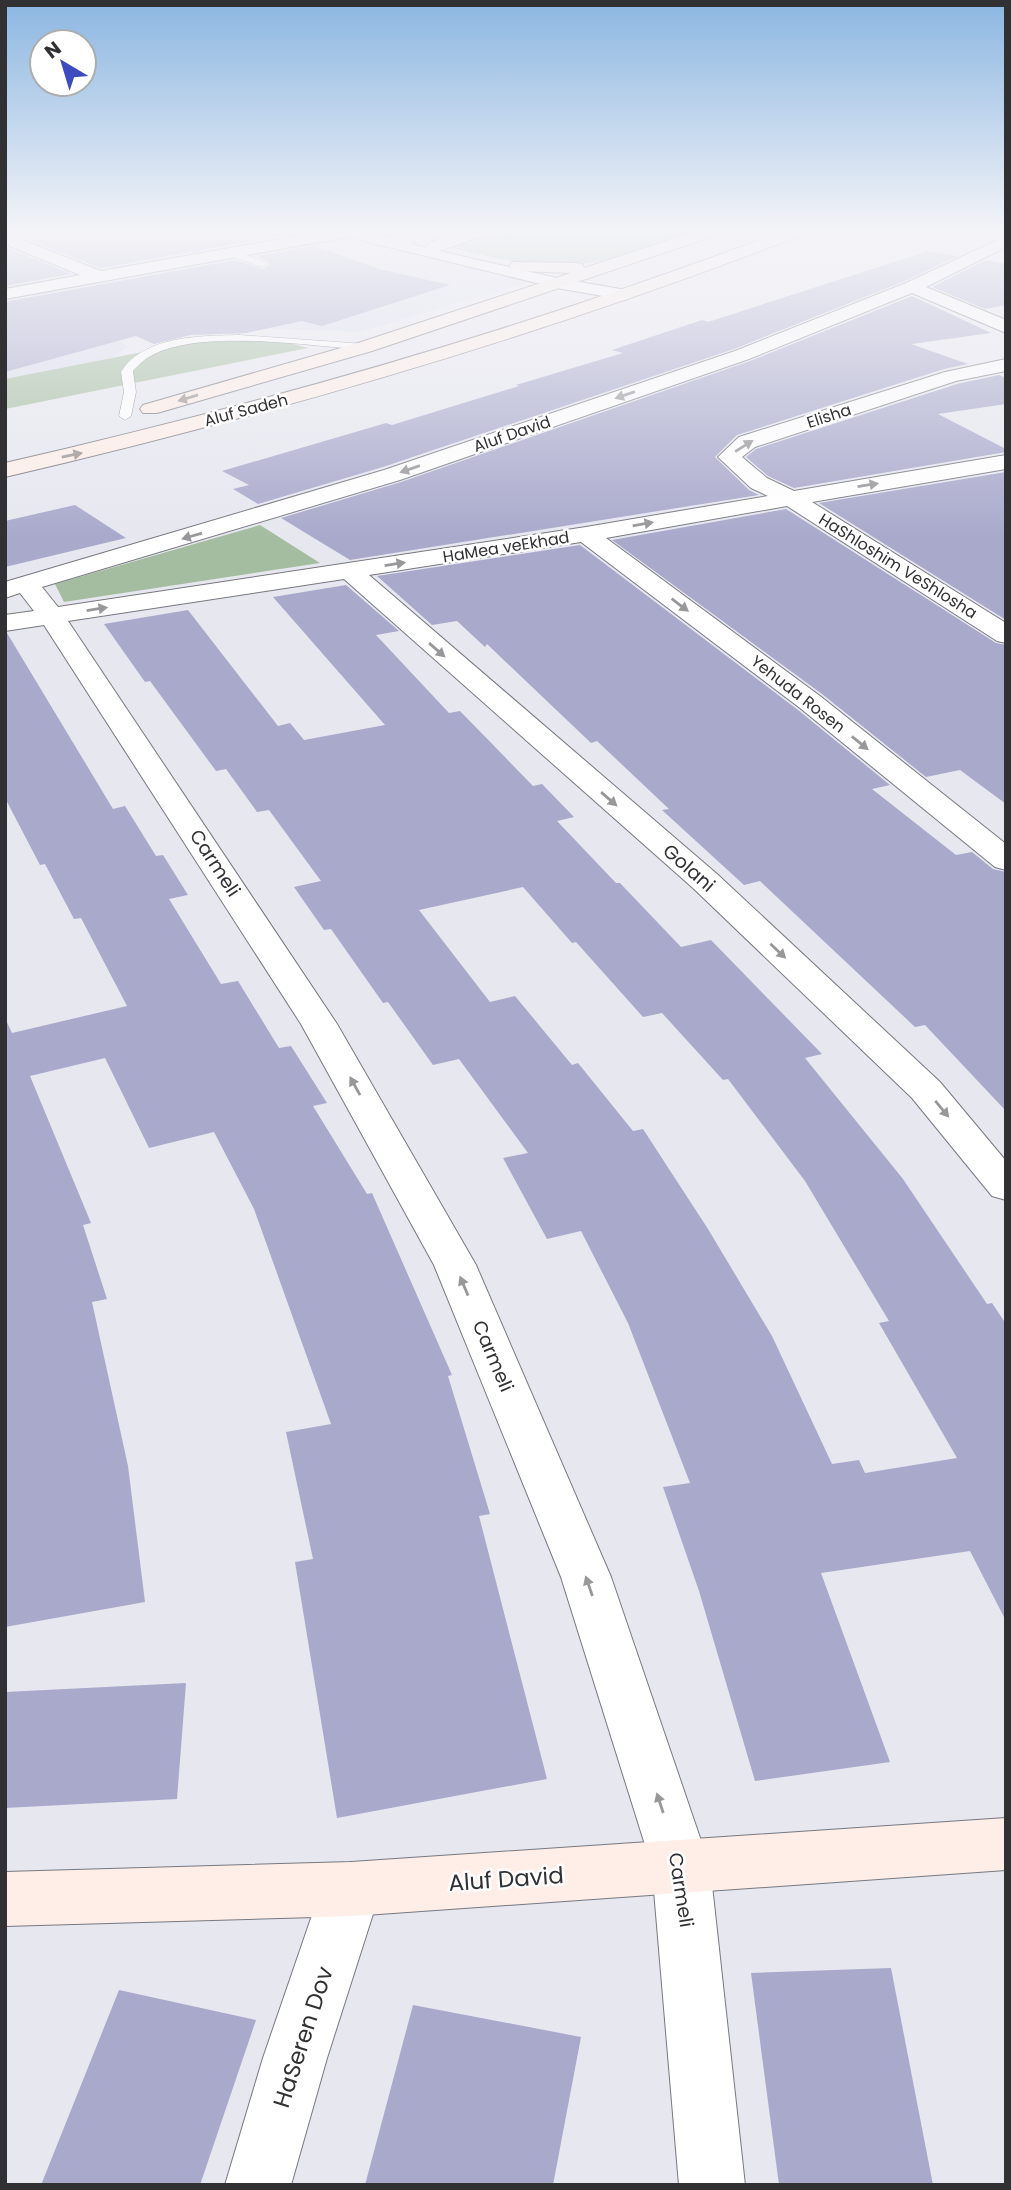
<svg xmlns="http://www.w3.org/2000/svg" width="1011" height="2190" font-family="Poppins,sans-serif">
<style>
.built{fill:#dde}
.green{fill:#a4bda0}
.building{fill:#a9a9cc;fill-rule:evenodd}
.lines{fill:none;stroke-linecap:round;stroke-linejoin:round}
.lane-casing{stroke:#777880;stroke-width:1}
.street-casing{stroke:#777880;stroke-width:2}
.secondary-casing{stroke:#777880;stroke-width:2}
.lane{fill:#fff;fill-rule:evenodd}
.street{fill:#fff;fill-rule:evenodd}
.secondary{fill:#feeee7;fill-rule:evenodd}
.oneway{fill:#98989a}
.oneway2{fill:#98908e}
.labels{text-anchor:middle;dominant-baseline:central;stroke-width:5;stroke-linejoin:round;paint-order:stroke}
.far-street-label{font-size:16px;fill:#313134;stroke:#fff}
.street-label{font-size:19px;fill:#313134;stroke:#fff}
.near-street-label{font-size:23px;fill:#313134;stroke:#fff}
</style>
<rect width="100%" height="100%" fill="#e7e7f0"/>
<!-- built -->
<path class="built" d="M 5,230 L 328,230 L 533,281 L 360,332 L 244,328 L 102,331 L 128,346 L 101,367 L 5,386 Z"/>
<!-- green -->
<g class="green">
<path d="M 492,230 L 699,230 C 648,248 596,269 541,265 C 508,263 476,253 445,246 Z"/>
<path d="M 214,338 L 285,342 L 308,348 L 5,409 L 5,379 Z"/>
<path d="M 260,525 L 320,563 L 64,602 L 55,584 Z"/>
</g>
<!-- building -->
<g class="building">
<path d="M 33,230 L 271,230 L 286,235 L 101,268 L 14,234 Z"/>
<path d="M 314,246 L 379,269 L 450,285 L 322,326 L 302,321 L 246,333 L 191,335 L 154,344 L 136,336 L 5,372 L 5,302 L 235,260 L 263,269 L 270,265 L 268,261 L 257,256 Z"/>
<path d="M 5,247 L 71,274 L 5,286 Z"/>
<path d="M 928,251 L 958,256 L 905,281 L 734,349 L 383,467 L 258,504 L 233,489 L 249,485 L 222,471 L 386,423 L 392,425 L 519,386 L 516,385 L 623,353 L 612,350 L 702,320 L 708,322 Z"/>
<path d="M 986,260 L 1006,264 L 1006,305 L 985,309 L 932,287 Z"/>
<path d="M 912,296 L 991,333 L 911,344 L 968,364 L 944,369 L 737,435 L 715,457 L 749,490 L 759,495 L 350,560 L 281,518 L 401,482 L 750,361 Z"/>
<path d="M 999,375 L 1006,378 L 1006,404 L 938,414 L 1006,449 L 1006,452 L 794,488 L 768,476 L 746,457 L 756,449 L 957,384 Z"/>
<path d="M 1006,472 L 1006,620 L 819,503 Z"/>
<path d="M 75,505 L 126,538 L 5,567 L 5,521 Z"/>
<path d="M 786,509 L 996,643 L 1006,645 L 1006,804 L 960,770 L 926,777 L 822,694 L 612,540 Z"/>
<path d="M 580,545 L 798,710 L 890,785 L 872,789 L 956,855 L 972,852 L 993,869 L 1006,872 L 1006,1111 L 925,1025 L 915,1027 L 760,881 L 744,885 L 662,810 L 669,809 L 597,741 L 591,743 L 487,644 L 485,647 L 457,621 L 432,625 L 377,576 Z"/>
<path d="M 346,585 L 399,631 L 376,635 L 449,713 L 460,711 L 533,786 L 542,784 L 574,817 L 557,821 L 616,883 L 620,883 L 681,947 L 711,940 L 822,1054 L 805,1058 L 903,1179 L 987,1304 L 992,1303 L 1006,1324 L 1006,1621 L 970,1551 L 821,1573 L 890,1762 L 755,1781 L 699,1591 L 663,1487 L 690,1483 L 628,1323 L 581,1231 L 547,1239 L 503,1158 L 528,1153 L 459,1059 L 433,1065 L 388,1002 L 383,1003 L 331,929 L 324,930 L 294,887 L 321,881 L 269,810 L 257,812 L 226,769 L 216,771 L 150,681 L 145,682 L 104,624 L 188,610 L 278,726 L 290,723 L 304,740 L 385,725 L 273,597 ZM 523,887 L 572,943 L 576,942 L 643,1017 L 662,1013 L 723,1080 L 728,1079 L 805,1181 L 889,1321 L 879,1323 L 957,1458 L 865,1473 L 859,1460 L 832,1464 L 772,1336 L 708,1229 L 643,1129 L 633,1131 L 578,1063 L 572,1065 L 515,996 L 490,1002 L 419,910 Z"/>
<path d="M 7,633 L 113,809 L 125,806 L 156,856 L 163,855 L 188,895 L 169,899 L 221,984 L 238,981 L 279,1048 L 291,1046 L 327,1103 L 313,1106 L 367,1194 L 372,1193 L 452,1375 L 448,1376 L 490,1514 L 479,1516 L 547,1779 L 337,1818 L 295,1562 L 313,1559 L 286,1432 L 331,1424 L 254,1209 L 214,1132 L 149,1148 L 105,1058 L 30,1076 L 91,1223 L 83,1225 L 107,1299 L 92,1302 L 128,1466 L 145,1602 L 5,1627 L 5,1018 L 12,1033 L 127,1006 L 81,918 L 74,919 L 45,864 L 40,865 L 5,798 Z"/>
<path d="M 186,1683 L 177,1799 L 5,1808 L 5,1692 Z"/>
<path d="M 891,1968 L 933,2185 L 779,2185 L 751,1973 Z"/>
<path d="M 119,1990 L 256,2020 L 200,2185 L 41,2185 Z"/>
<path d="M 413,2005 L 581,2037 L 553,2185 L 365,2185 Z"/>
</g>
<g class="lines">
<defs>
<g id="lane">
<path d="M 5,230 L 17,230 L 5,234 Z"/>
<path d="M 304,230 L 319,230 L 335,236 L 330,239 Z"/>
<path d="M 379,230 L 392,230 L 416,242 L 408,244 Z"/>
<path d="M 234,251 L 266,262 L 267,264 L 262,267 L 231,256 L 231,252 Z"/>
<path d="M 239,335 L 365,344 L 371,347 L 365,350 C 311,346 196,328 149,357 C 143,360 138,366 133,371 L 136,392 L 131,416 L 125,420 L 119,416 L 124,392 L 121,372 C 144,335 202,336 239,335 Z"/>
</g>
<g id="street">
<path d="M 331,230 L 365,230 L 426,248 L 428,243 L 469,230 L 493,230 L 491,233 L 439,251 L 557,278 L 626,290 L 635,295 L 626,300 L 557,288 L 347,237 L 5,299 L 5,289 L 80,275 L 5,244 L 5,233 L 101,271 Z"/>
<path d="M 1006,236 L 1006,247 L 926,287 L 1006,320 L 1006,333 L 912,293 L 749,359 L 400,480 L 42,587 L 58,607 L 586,527 L 768,496 L 751,488 L 718,457 L 739,437 L 945,372 L 1006,359 L 1006,371 L 956,381 L 755,447 L 742,457 L 767,478 L 794,491 L 1006,455 L 1006,469 L 812,502 L 1006,623 L 1006,643 L 997,641 L 787,506 L 606,538 L 820,696 L 1006,844 L 1006,870 L 995,867 L 800,708 L 581,542 L 369,575 L 717,874 L 940,1082 L 1006,1161 L 1006,1200 L 992,1196 L 912,1098 L 693,888 L 344,579 L 68,621 L 337,1024 L 476,1265 L 611,1577 L 710,1867 L 745,2185 L 679,2185 L 652,1867 L 561,1577 L 434,1265 L 301,1024 L 44,625 L 5,631 L 5,615 L 34,611 L 20,593 L 5,598 L 5,582 L 384,470 L 735,351 L 906,283 Z"/>
<path d="M 351,1862 L 372,1870 L 381,1889 L 327,2058 L 291,2185 L 225,2185 L 263,2058 L 321,1889 L 330,1870 Z"/>
</g>
<g id="secondary">
<path d="M 701,230 L 725,230 L 723,233 L 372,351 L 157,413 L 143,413 L 140,409 L 143,405 L 358,343 L 571,273 L 518,271 L 509,266 L 512,262 L 576,263 L 582,264 L 584,268 Z"/>
<path d="M 786,230 L 809,230 L 807,233 C 545,335 278,413 5,477 L 5,463 C 271,402 531,327 786,230 Z"/>
<path d="M 1006,1818 L 1006,1870 L 351,1916 L 5,1926 L 5,1872 L 351,1862 Z"/>
</g>
</defs>
<!-- lane casing -->
<use href="#lane" class="lane-casing"/>
<!-- street casing -->
<use href="#street" class="street-casing"/>
<!-- secondary casing -->
<use href="#secondary" class="secondary-casing"/>
<!-- lane -->
<use href="#lane" class="lane"/>
<!-- street -->
<use href="#street" class="street"/>
<!-- secondary -->
<use href="#secondary" class="secondary"/>
</g>
<!-- one-way arrows -->
<defs><path id="oneway-solid" d="M-6-.8H1V-3.2L6.5 0L1 3.2V.8H-6Z" transform="scale(1.75)"/></defs>
<g class="oneway">
<use href="#oneway-solid" transform="translate(625 395) rotate(161)"/>
<use href="#oneway-solid" transform="translate(744 446) rotate(-32)"/>
<use href="#oneway-solid" transform="translate(410 469) rotate(161)"/>
<use href="#oneway-solid" transform="translate(868 485) rotate(-9)"/>
<use href="#oneway-solid" transform="translate(643 524) rotate(-10)"/>
<use href="#oneway-solid" transform="translate(192 536) rotate(164)"/>
<use href="#oneway-solid" transform="translate(395 564) rotate(-9)"/>
<use href="#oneway-solid" transform="translate(680 605) rotate(37)"/>
<use href="#oneway-solid" transform="translate(97 609) rotate(-9)"/>
<use href="#oneway-solid" transform="translate(437 650) rotate(41)"/>
<use href="#oneway-solid" transform="translate(860 743) rotate(39)"/>
<use href="#oneway-solid" transform="translate(609 799) rotate(41)"/>
<use href="#oneway-solid" transform="translate(778 951) rotate(43)"/>
<use href="#oneway-solid" transform="translate(355 1086) rotate(-119)"/>
<use href="#oneway-solid" transform="translate(942 1109) rotate(50)"/>
<use href="#oneway-solid" transform="translate(464 1286) rotate(-113)"/>
<use href="#oneway-solid" transform="translate(589 1586) rotate(-109)"/>
<use href="#oneway-solid" transform="translate(660 1803) rotate(-108)"/>
</g>
<g class="oneway2">
<use href="#oneway-solid" transform="translate(188 398) rotate(163)"/>
<use href="#oneway-solid" transform="translate(72 455) rotate(-12)"/>
</g>
<!-- sky -->
<linearGradient id="sky" x2="0" y2="1"><stop stop-color="#8bb6e1"/><stop offset="0.43" stop-color="#f4f4f8"/><stop offset="1" stop-color="#f4f4f8" stop-opacity="0"/></linearGradient>
<rect width="1011" height="537" fill="url(#sky)"/>
<g class="labels">
<!-- far-street labels -->
<g class="far-street-label">
<text transform="translate(246 410) rotate(-15)">Aluf Sadeh</text>
<text transform="translate(829 416) rotate(-18)">Elisha</text>
<text transform="translate(512 434) rotate(-19)">Aluf David</text>
<text transform="translate(506 547) rotate(-9)">HaMea veEkhad</text>
<text transform="translate(898 566) rotate(32)">HaShloshim VeShlosha</text>
<text transform="translate(798 694) rotate(38)">Yehuda Rosen</text>
</g>
<!-- street labels -->
<g class="street-label">
<text transform="translate(215 863) rotate(57)">Carmeli</text>
<text transform="translate(689 868) rotate(41)">Golani</text>
<text transform="translate(493 1356) rotate(67)">Carmeli</text>
<text transform="translate(681 1890) rotate(81)">Carmeli</text>
</g>
<!-- near-street labels -->
<g class="near-street-label">
<text transform="translate(506 1879) rotate(-4)">Aluf David</text>
<text transform="translate(303 2037) rotate(-72)">HaSeren Dov</text>
</g>
</g>
<!-- border -->
<rect width="1011" height="2190" fill="none" stroke="#313134" stroke-width="14"/>
<!-- north arrow -->
<g transform="translate(63 63) rotate(322)"><circle r="33" fill="#ffffff" stroke="#adadae" stroke-width="2"/>
<path d="M0-5L12 26L0 18L-12 26Z" fill="#3d4bbe"/>
<text y="-10" font-size="19" font-weight="bold" text-anchor="middle" fill="#313134">N</text>
</g>
</svg>
